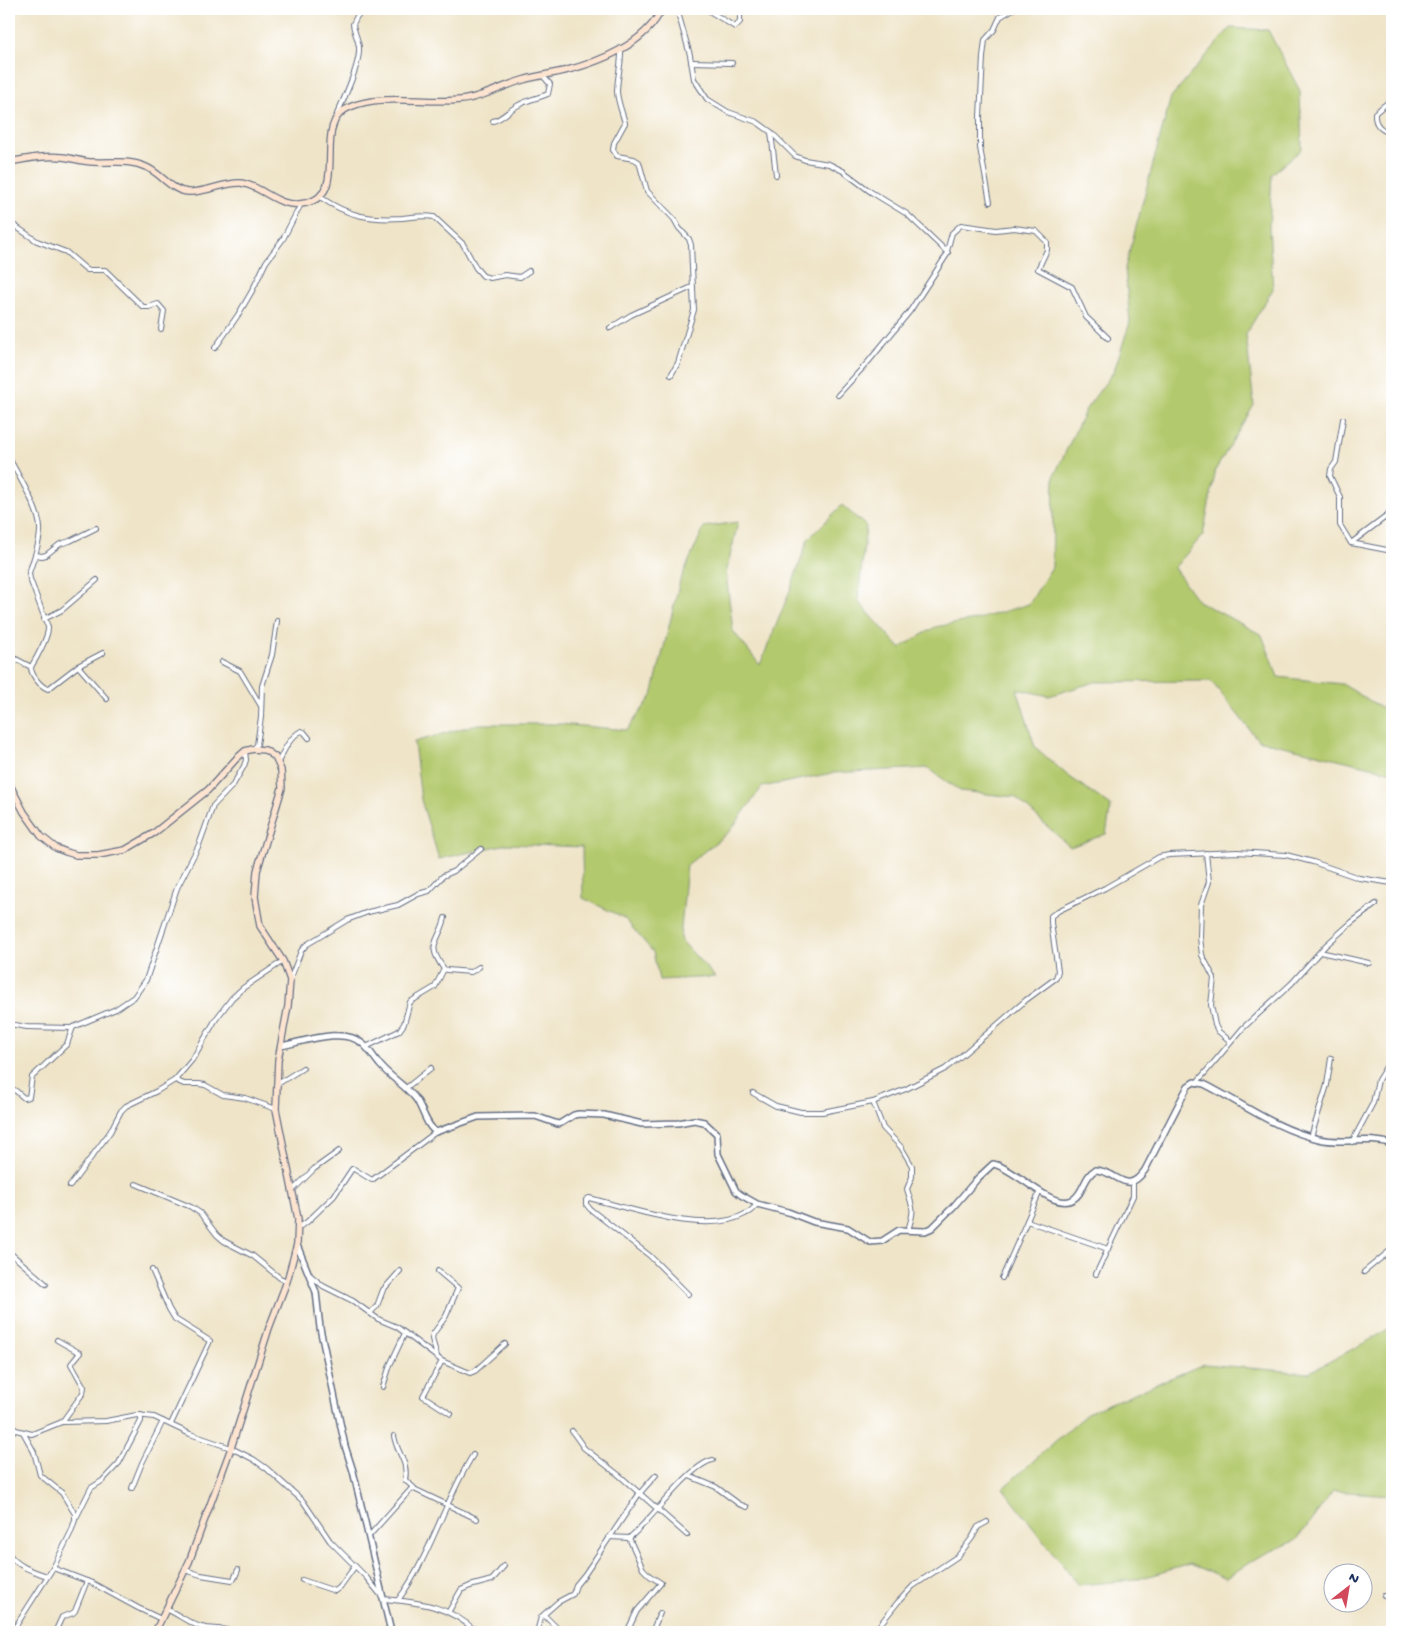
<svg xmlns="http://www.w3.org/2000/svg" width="1401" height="1641" font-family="'Gochi Hand',sans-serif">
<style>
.green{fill:#b3c96d;stroke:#677c66}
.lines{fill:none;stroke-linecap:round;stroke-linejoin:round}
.minor-casing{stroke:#656e83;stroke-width:6}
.tertiary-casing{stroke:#656e83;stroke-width:8}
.secondary-casing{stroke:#656e83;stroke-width:8}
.minor{stroke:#fff;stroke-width:4}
.tertiary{stroke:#fff;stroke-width:5}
.secondary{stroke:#fde4d0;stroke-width:5.5}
</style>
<rect width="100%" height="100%" fill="#fff"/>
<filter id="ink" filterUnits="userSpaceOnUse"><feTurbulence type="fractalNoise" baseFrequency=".02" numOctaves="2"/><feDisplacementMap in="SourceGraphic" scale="10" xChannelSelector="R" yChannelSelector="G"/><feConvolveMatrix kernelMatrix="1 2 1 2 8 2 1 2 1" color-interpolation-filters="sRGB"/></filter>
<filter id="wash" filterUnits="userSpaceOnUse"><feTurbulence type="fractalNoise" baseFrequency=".0096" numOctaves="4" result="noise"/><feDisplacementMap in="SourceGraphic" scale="20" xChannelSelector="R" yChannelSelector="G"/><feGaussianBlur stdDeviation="1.12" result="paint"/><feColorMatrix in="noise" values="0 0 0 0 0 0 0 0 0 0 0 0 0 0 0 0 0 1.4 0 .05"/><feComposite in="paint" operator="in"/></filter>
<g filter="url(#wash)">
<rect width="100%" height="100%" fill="#efe4c8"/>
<!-- green -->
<g class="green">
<path d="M 1230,28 L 1268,30 L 1300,91 L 1302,149 L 1272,174 L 1269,228 L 1273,289 L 1246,334 L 1254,405 L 1216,469 L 1203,535 L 1174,568 L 1198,601 L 1262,635 L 1278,677 L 1342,684 L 1392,714 L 1392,772 L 1258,740 L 1211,681 L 1095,682 L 1049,696 L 1017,689 L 1035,747 L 1067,775 L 1111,806 L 1106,834 L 1070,847 L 1015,797 L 960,791 L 928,768 L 832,773 L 762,787 L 730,831 L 687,865 L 680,939 L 715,977 L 659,980 L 653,952 L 624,918 L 583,898 L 582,847 L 507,844 L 439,859 L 421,800 L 414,742 L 478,724 L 559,724 L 627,730 L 652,696 L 680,581 L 704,527 L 738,522 L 726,574 L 733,631 L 760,665 L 791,588 L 808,539 L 842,505 L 866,526 L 858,601 L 900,648 L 935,627 L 975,620 L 1029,604 L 1052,567 L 1054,476 L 1086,409 L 1114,371 L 1130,322 L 1125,268 L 1171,97 Z"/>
<path d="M 1390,1329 L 1392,1331 L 1392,1495 L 1333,1491 L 1297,1540 L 1258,1557 L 1226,1578 L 1190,1564 L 1135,1580 L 1078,1585 L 1003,1488 L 1087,1413 L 1204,1364 L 1308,1373 Z"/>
</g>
</g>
<g filter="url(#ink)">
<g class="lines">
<defs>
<g id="minor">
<path d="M 677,9 L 690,55 L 694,79 L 707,99 L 728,112 L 757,122 L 771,132 L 795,156 L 805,160 L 829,164 L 843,171 L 871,192 L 907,214 L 948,253 L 910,311 L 869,361 L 838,395"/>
<path d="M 706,9 L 735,27 L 740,22 L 740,9"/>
<path d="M 621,48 C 622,63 617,77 617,92 C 618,103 622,112 625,123 L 614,143 L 613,150 L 617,156 L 634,159 L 639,162 L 647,191 L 674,219 L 679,228 L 689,239 L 691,245 L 694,310 L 678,363 L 671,375"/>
<path d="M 691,62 L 732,63"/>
<path d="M 1392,99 L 1375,113 C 1374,125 1381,130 1392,134"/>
<path d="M 337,114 C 344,99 361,63 359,47 C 358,39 354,32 353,24 L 357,16 L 366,9"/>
<path d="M 493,121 C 502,119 508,111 517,106 C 527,100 538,98 548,94 L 550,84 L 543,76"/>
<path d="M 771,132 L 776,175"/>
<path d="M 320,197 C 348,216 368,220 402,218 C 413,217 424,215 434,217 L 463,244 L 476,268 L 483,276 L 490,278 L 505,275 L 520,277 L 529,271"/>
<path d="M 990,202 L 980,148 L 980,117 L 983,57 L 985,40 L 994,30 L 1000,17 L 1013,9"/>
<path d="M 9,220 L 12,224 L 37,241 L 66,252 L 87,270 L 105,270 L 143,307 L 149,307 L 158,304 L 164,311 L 161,329"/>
<path d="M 947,251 L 952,233 L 961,225 L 996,230 L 1014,228 L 1036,231 L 1047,242 L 1047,250 L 1038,269 L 1072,287 L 1086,317 L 1108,338"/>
<path d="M 610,328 L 631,315 L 692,287"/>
<path d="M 215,348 L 238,315 L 252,291 L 266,262 L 283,239 L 301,204"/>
<path d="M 1343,419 L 1336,462 L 1331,469 L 1330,476 L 1340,497 L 1340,525 L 1351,543 L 1392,551"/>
<path d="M 9,458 C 18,475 42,513 40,532 C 39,547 33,560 29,573 L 30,579 L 48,627 C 49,636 36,659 31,667 C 31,675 40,686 48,689 L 78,666 L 103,653"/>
<path d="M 1351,543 L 1387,516 L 1392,506"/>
<path d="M 36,555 L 42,556 L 46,555 L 60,544 L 70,541 L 96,528"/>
<path d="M 44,619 L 62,610 L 97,580"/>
<path d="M 14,658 L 31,667"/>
<path d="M 222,662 L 240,671 L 261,706"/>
<path d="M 78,666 L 107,699"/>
<path d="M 253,749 L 257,745 L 261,717 L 262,686 L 272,655 L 277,621"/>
<path d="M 278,762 C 284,751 289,738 301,731 L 304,732 L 309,738"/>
<path d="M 1206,853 L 1209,882 L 1201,905 L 1200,937 L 1202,955 L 1214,978 L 1211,1005 L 1215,1025 L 1218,1031 L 1230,1041"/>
<path d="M 445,918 C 439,943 425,943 444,969 L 447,970 L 471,972 L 479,967"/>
<path d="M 1320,952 L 1369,963"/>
<path d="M 290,980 L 301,951 L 306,945 L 347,920 L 368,912 L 398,905 L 418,894 L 429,891 L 443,876 L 454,871 L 481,849"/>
<path d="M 9,1024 L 27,1027 L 71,1028 L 116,1009 L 134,997 L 146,980 L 177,888 L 199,845 L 213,806 L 233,785 L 244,766 L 246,760 L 245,751"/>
<path d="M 366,1047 L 399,1031 L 404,1024 L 410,1002 L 435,987 L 444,969"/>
<path d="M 175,1080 L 192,1060 L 216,1019 L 232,998 L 243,988 L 283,961"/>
<path d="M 1198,1081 L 1243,1028 L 1292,983 L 1325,946 L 1352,922 L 1376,904"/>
<path d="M 276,1085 L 303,1068"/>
<path d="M 9,1087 L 16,1091 L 24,1098 L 29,1097 L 32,1077 L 67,1044 L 73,1027"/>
<path d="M 406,1088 L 431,1068"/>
<path d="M 753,1093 L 776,1106 L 801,1112 L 822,1112 L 873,1102 L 906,1089 L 945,1069 L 961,1056 L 1026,1000 L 1056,978 L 1058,971 L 1051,923 L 1051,916 L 1058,911 L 1105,888 L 1159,857 L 1169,855 L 1237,852 L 1286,855 L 1313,862 L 1359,878 L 1392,883"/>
<path d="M 873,1102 L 883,1128 L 901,1147 L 912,1166 L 912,1177 L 907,1189 C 913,1209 915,1209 908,1230"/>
<path d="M 1311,1137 L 1327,1085 L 1331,1058"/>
<path d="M 1352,1142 L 1373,1103 L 1378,1080 L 1389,1062"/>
<path d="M 136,1184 L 191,1207 L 200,1213 L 217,1235 L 224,1241 L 253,1256 L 280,1278 L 287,1281"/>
<path d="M 70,1186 L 110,1132 L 121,1111 L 126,1106 L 157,1091 L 175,1080 L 184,1084 L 199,1084 L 205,1085 L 223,1095 L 245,1098 L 276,1109"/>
<path d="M 292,1191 L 314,1169 L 339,1151"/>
<path d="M 1027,1221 L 1108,1249"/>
<path d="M 299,1227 L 307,1222 L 334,1196 L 352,1169 L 354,1169 L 372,1180 L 436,1132"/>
<path d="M 9,1252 L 46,1284"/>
<path d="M 152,1270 L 169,1309 L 175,1319 L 210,1341 L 171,1424"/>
<path d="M 1364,1272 L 1392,1249"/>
<path d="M 1096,1274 L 1133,1196 L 1133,1183"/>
<path d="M 310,1275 L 323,1286 L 353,1301 L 378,1319 L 397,1327 L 442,1361 L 470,1373 L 475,1371 L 505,1344"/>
<path d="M 1002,1278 L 1040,1191"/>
<path d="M 688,1294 L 650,1256 L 590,1209 L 586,1204 L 586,1200 L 589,1198 C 630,1208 707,1236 745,1214 C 750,1212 754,1208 757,1204"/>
<path d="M 370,1313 L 377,1306 L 383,1290 L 400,1271"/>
<path d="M 57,1340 L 80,1353 L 71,1364 L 84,1387 L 83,1393 L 62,1422"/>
<path d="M 437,1356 L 432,1339 L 433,1334 L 446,1316 L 458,1288 L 438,1271"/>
<path d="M 442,1361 L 423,1396 L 451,1414"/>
<path d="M 383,1387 L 390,1365 L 405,1333"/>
<path d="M 9,1424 L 16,1430"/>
<path d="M 9,1431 L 16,1430 L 32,1434 L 62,1422 L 106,1421 L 137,1415 L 154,1417 L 190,1434 L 231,1448 L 253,1459 L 266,1468 L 303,1501 L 330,1541 L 366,1577 L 384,1599 C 422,1603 448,1605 477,1632"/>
<path d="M 572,1431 L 584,1448 L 620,1476 L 687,1535"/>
<path d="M 23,1432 L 34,1452 L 40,1475 L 62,1493 L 75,1514 L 75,1520 L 71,1532 L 53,1568"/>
<path d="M 394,1436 C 397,1454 409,1462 405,1480 L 414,1488"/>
<path d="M 689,1476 L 716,1487 L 739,1504 L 747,1507"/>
<path d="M 132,1488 L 142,1463 L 163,1421"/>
<path d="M 75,1517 L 77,1516 L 91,1488 L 102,1481 L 119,1463 L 141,1421 L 141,1415"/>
<path d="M 369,1536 L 412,1488 L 477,1519"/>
<path d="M 609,1537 L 629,1538 C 651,1521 690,1464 713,1460"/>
<path d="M 9,1554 C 18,1567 33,1571 47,1576"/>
<path d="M 185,1570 L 201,1575 L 232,1580 L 234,1579 L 238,1570"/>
<path d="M 302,1580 L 335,1591 L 340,1587 L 355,1566"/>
<path d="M 1384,1596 L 1392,1599"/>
<path d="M 398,1600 C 431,1556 444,1501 473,1455"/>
<path d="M 166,1609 C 178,1614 188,1623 201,1627 C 213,1630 224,1628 236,1632"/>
<path d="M 449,1611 L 461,1590 L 470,1586 L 492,1580 L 504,1566"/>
<path d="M 544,1615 L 561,1632"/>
<path d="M 12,1632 L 53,1568 L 92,1583 L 138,1608 L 161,1619"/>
<path d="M 55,1632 L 62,1617 L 73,1613 L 75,1611 L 87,1581"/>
<path d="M 537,1632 L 541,1617 L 558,1602 L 573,1594 L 576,1585 L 585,1574 L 639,1494 L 656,1475"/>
<path d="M 627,1632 L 637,1611 L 661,1583 L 650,1576 L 643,1569 L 629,1538"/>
<path d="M 652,1632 L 660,1613"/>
<path d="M 874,1632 L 898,1602 L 913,1586 L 958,1556 L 972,1538 L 978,1527 L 987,1522"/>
</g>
<g id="tertiary">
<path d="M 281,1046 C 303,1042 344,1026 363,1044 C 370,1050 374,1058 380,1065 C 391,1078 406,1086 416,1099 C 423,1109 426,1126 436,1132 L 478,1117 L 535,1116 L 558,1124 L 561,1123 L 574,1115 L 579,1114 L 604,1115 L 642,1124 L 678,1123 L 694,1120 L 704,1122 L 717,1134 L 718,1154 L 736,1191 L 741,1195 L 757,1204 L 788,1212 L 814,1222 L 848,1228 L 870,1242 L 882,1241 L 899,1230 L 925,1231 L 932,1228 L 953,1207 L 978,1178 L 993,1164 C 1014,1167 1051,1210 1072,1200 C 1084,1194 1083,1177 1095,1170 C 1119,1171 1126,1197 1145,1170 L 1188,1086 L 1194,1082 L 1204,1084 C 1242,1103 1277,1130 1319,1139 C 1344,1145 1368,1136 1392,1144"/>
<path d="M 297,1245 L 316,1292 L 320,1328 L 345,1446 L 353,1471 L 391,1632"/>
</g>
<g id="secondary">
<path d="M 9,162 C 26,159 45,155 62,157 C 72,158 83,162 93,162 C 111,163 128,159 146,167 C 161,173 171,191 188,192 C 206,193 224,182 241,183 C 264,186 278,210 306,203 C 352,193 309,123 350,107 C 382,93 426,104 461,100 C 482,98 502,86 523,80 C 536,76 551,74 564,71 C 600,62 645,44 662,9"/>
<path d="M 9,783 L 24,812 L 41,836 L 56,848 L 66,852 L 76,855 L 98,855 L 125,850 L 154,833 L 208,790 L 236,759 L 245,751 L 253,749 L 265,750 L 275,757 L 281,770 L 282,788 L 257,871 L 255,897 L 260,926 L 283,961 L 290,980 L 288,1006 L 278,1060 L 276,1109 L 298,1219 L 297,1244 L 287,1281 L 269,1328 L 231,1448 L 189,1562 L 155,1632"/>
</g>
</defs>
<!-- minor casing -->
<use href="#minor" class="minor-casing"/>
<!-- tertiary casing -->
<use href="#tertiary" class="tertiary-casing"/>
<!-- secondary casing -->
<use href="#secondary" class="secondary-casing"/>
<!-- minor -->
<use href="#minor" class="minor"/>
<!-- tertiary -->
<use href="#tertiary" class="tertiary"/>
<!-- secondary -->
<use href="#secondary" class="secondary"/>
</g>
</g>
<!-- margin -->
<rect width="1401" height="1641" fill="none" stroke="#fff" stroke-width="30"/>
<!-- north arrow -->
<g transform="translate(1348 1588) rotate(31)"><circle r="24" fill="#ffffff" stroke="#a4acbf"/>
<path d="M0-4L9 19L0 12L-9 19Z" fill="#d1495b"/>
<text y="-8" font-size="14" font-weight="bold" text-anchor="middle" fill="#1b2f5e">N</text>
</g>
</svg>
